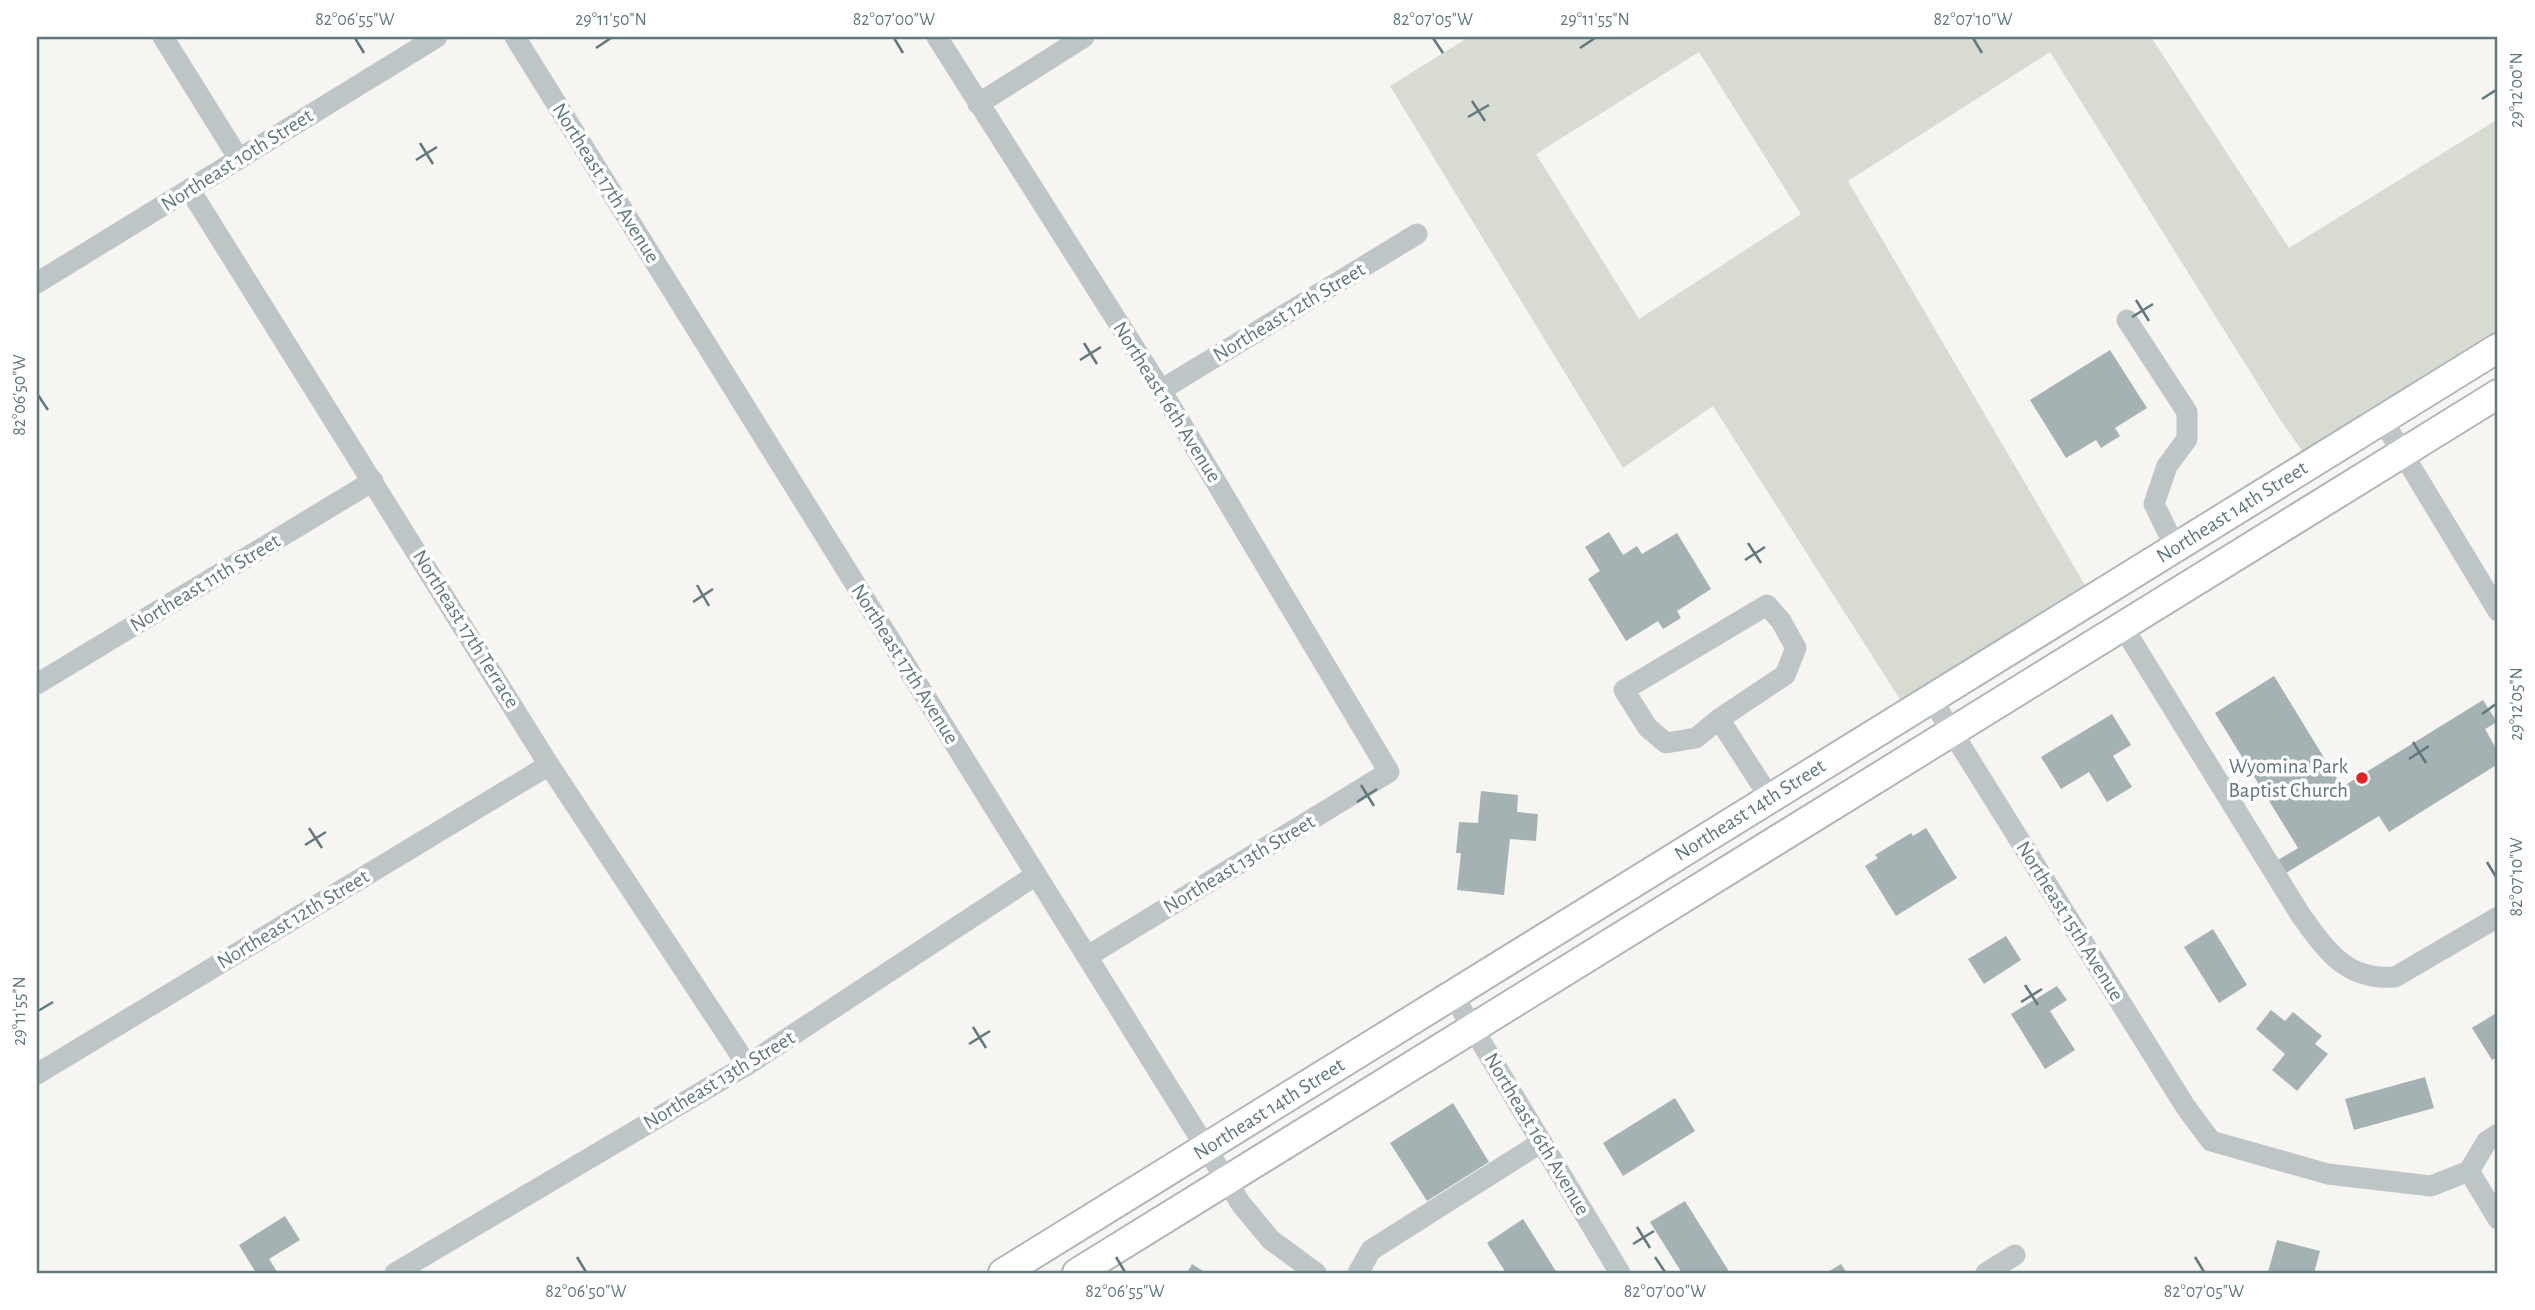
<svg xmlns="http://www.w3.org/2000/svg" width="2535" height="1310" font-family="'Alegreya Sans',sans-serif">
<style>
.green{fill:#d7dbd1;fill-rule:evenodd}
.building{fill:#a5b2b4}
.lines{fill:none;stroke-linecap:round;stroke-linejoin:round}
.major-casing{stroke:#b0b7b9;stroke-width:32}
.minor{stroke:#bec5c7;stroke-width:21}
.major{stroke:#fff;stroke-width:28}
.ticks{fill:none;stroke:#60787e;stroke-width:2.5}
.poi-dot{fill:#e62223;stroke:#fff;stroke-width:2.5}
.labels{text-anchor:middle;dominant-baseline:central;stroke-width:7;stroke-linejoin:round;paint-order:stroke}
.street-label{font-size:21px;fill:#60787e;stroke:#fff}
.poi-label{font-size:21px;fill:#60787e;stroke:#fff;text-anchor:end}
.neatline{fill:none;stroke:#60787e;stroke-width:2.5}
.ticks-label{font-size:18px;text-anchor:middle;fill:#60787e}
</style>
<rect width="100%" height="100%" fill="#f6f5f2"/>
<!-- green -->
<path class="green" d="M 1469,37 L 2151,37 L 2289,248 L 2498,119 L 2498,332 L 2303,452 L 2281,421 L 2050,52 L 1848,181 L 2086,587 L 1901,701 L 1713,406 L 1623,468 L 1390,86 ZM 1699,52 L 1801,214 L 1639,319 L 1536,154 Z"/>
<!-- building -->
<g class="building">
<path d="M 2110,350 L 2147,408 L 2115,428 L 2120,436 L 2101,448 L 2096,440 L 2066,458 L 2030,400 Z"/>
<path d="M 1609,532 L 1623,555 L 1637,546 L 1642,554 L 1677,533 L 1711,589 L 1677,611 L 1681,618 L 1663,629 L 1658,621 L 1626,641 L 1588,579 L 1600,571 L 1585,547 Z"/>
<path d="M 2274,676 L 2342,787 L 2483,700 L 2497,722 L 2485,729 L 2498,752 L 2498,764 L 2389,832 L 2379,816 L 2286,873 L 2278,860 L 2298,848 L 2215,713 Z"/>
<path d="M 2112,714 L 2131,745 L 2113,756 L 2132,787 L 2107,802 L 2089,772 L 2061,789 L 2041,757 Z"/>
<path d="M 1481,791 L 1518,795 L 1517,812 L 1538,814 L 1536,841 L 1510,839 L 1504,895 L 1457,890 L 1461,853 L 1456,853 L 1459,822 L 1478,823 Z"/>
<path d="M 1926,828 L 1957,878 L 1896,916 L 1865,866 L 1878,858 L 1875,855 L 1911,833 L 1913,836 Z"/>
<path d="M 2213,929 L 2247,985 L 2219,1003 L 2184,947 Z"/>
<path d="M 2006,936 L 2021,960 L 1984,984 L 1968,959 Z"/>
<path d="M 2057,986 L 2067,1000 L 2050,1011 L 2075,1050 L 2045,1069 L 2011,1014 Z"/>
<path d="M 2271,1010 L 2285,1021 L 2293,1012 L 2322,1036 L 2315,1044 L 2328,1054 L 2297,1091 L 2272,1070 L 2285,1054 L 2256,1029 Z"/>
<path d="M 2498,1012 L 2498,1056 L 2492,1060 L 2472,1028 Z"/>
<path d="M 2425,1077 L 2434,1108 L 2354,1130 L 2345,1099 Z"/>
<path d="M 1675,1098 L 1695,1131 L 1623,1176 L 1603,1143 Z"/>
<path d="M 1453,1103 L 1489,1162 L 1427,1201 L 1390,1143 Z"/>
<path d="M 1685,1201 L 1730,1273 L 1682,1273 L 1650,1222 Z"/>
<path d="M 285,1216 L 300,1240 L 269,1259 L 278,1273 L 256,1273 L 239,1245 Z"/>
<path d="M 1523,1219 L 1557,1273 L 1506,1273 L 1487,1243 Z"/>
<path d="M 2277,1240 L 2320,1251 L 2314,1273 L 2268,1272 Z"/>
<path d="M 1192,1264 L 1206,1273 L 1187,1273 Z"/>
<path d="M 1841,1264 L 1847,1273 L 1826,1273 Z"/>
</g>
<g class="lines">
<defs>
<g id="major">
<path d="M 1003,1273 L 2498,348"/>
<path d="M 1077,1273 L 2498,394"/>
</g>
</defs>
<!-- major casing -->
<use href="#major" class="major-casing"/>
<!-- minor -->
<g class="minor">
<path d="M 163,37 L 239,159"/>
<path d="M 515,37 L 1241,1204 L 1271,1240 L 1316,1273"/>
<path d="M 937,37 L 1161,390 L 1389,772 L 1088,956"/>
<path d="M 978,104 L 1084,37"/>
<path d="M 190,190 L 549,765 L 747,1065"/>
<path d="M 37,283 L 437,37"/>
<path d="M 2127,320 L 2187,412 L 2187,439 L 2167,466 L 2154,504 L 2175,547"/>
<path d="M 1161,390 L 1417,234"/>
<path d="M 2382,419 L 2498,611"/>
<path d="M 2123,627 L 2300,914 C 2326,950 2346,981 2395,977 L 2498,917"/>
<path d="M 37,684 L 373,481"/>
<path d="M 1931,698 L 2185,1106 L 2211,1141 L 2328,1174 L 2431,1186 L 2469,1171 L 2487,1141 L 2498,1134"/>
<path d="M 1719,719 L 1785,675 L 1796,648 L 1781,621 L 1767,605 L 1624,690 L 1648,728 L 1666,743 L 1696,738 L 1719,719 L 1770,798"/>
<path d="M 1453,995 L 1620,1273"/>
<path d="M 37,1074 L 549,765"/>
<path d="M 2469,1171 L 2498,1219"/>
<path d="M 395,1273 L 747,1065 L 1036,875"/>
<path d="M 1358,1273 L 1371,1250 L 1542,1142"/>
<path d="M 1986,1273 L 2015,1255"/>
</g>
<!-- major -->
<use href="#major" class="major"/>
</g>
<!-- ticks -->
<path class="ticks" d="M 355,38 L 364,53M 894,38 L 903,53M 1433,38 L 1443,53M 1973,38 L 1982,53M 596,48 L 611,38M 1580,48 L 1595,38M 2482,99 L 2496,90M 1472,101 L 1485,121M 1468,117 L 1489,105M 420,143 L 433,164M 416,160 L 437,147M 2136,300 L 2149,321M 2132,317 L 2153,304M 1084,343 L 1097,364M 1080,360 L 1101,347M 38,395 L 48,410M 1748,543 L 1761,563M 1745,560 L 1765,547M 697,585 L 709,606M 693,602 L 713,589M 2482,714 L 2496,704M 2413,742 L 2426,763M 2409,759 L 2429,746M 1361,785 L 1374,806M 1357,802 L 1377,789M 309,828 L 322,848M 305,845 L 326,832M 2487,862 L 2496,877M 2025,985 L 2038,1005M 2021,1002 L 2042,989M 38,1011 L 53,1002M 973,1027 L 986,1048M 969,1044 L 990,1031M 1637,1227 L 1650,1248M 1633,1244 L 1654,1231M 577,1257 L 586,1272M 1116,1257 L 1125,1272M 1655,1257 L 1665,1272M 2195,1257 L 2204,1272"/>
<!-- markers -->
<circle class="poi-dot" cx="2362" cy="778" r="7"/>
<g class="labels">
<!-- street labels -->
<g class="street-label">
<text transform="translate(237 160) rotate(-32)">Northeast 10th Street</text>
<text transform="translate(606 183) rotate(58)">Northeast 17th Avenue</text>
<text transform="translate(1289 312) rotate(-31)">Northeast 12th Street</text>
<text transform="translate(1167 402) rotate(58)">Northeast 16th Avenue</text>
<text transform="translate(2232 512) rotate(-32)">Northeast 14th Street</text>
<text transform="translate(205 583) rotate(-31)">Northeast 11th Street</text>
<text transform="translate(466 629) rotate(58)">Northeast 17th Terrace</text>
<text transform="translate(905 664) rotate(58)">Northeast 17th Avenue</text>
<text transform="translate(1750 810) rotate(-32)">Northeast 14th Street</text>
<text transform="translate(1239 864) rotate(-31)">Northeast 13th Street</text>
<text transform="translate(293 919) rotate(-31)">Northeast 12th Street</text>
<text transform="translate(2070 921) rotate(58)">Northeast 15th Avenue</text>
<text transform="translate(719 1080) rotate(-31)">Northeast 13th Street</text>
<text transform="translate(1269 1109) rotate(-32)">Northeast 14th Street</text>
<text transform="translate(1537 1134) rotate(59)">Northeast 16th Avenue</text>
</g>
<!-- poi labels -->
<g class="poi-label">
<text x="2348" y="766">Wyomina Park<tspan x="2348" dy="24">Baptist Church</tspan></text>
</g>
</g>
<!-- border -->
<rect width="2535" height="1310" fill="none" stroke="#ffffff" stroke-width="77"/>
<rect x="38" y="38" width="2458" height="1234" class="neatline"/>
<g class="ticks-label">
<text x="355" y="25">82°06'55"W</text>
<text x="611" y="25">29°11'50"N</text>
<text x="894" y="25">82°07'00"W</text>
<text x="1433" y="25">82°07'05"W</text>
<text x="1595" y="25">29°11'55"N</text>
<text x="1973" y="25">82°07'10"W</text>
<text transform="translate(2516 90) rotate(-90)" y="6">29°12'00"N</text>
<text transform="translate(19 395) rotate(-90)" y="6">82°06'50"W</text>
<text transform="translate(2516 704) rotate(-90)" y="6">29°12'05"N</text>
<text transform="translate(2516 877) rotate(-90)" y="6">82°07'10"W</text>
<text transform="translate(19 1011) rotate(-90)" y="6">29°11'55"N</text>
<text x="586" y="1297">82°06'50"W</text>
<text x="1125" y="1297">82°06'55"W</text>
<text x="1665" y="1297">82°07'00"W</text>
<text x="2204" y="1297">82°07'05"W</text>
</g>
</svg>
